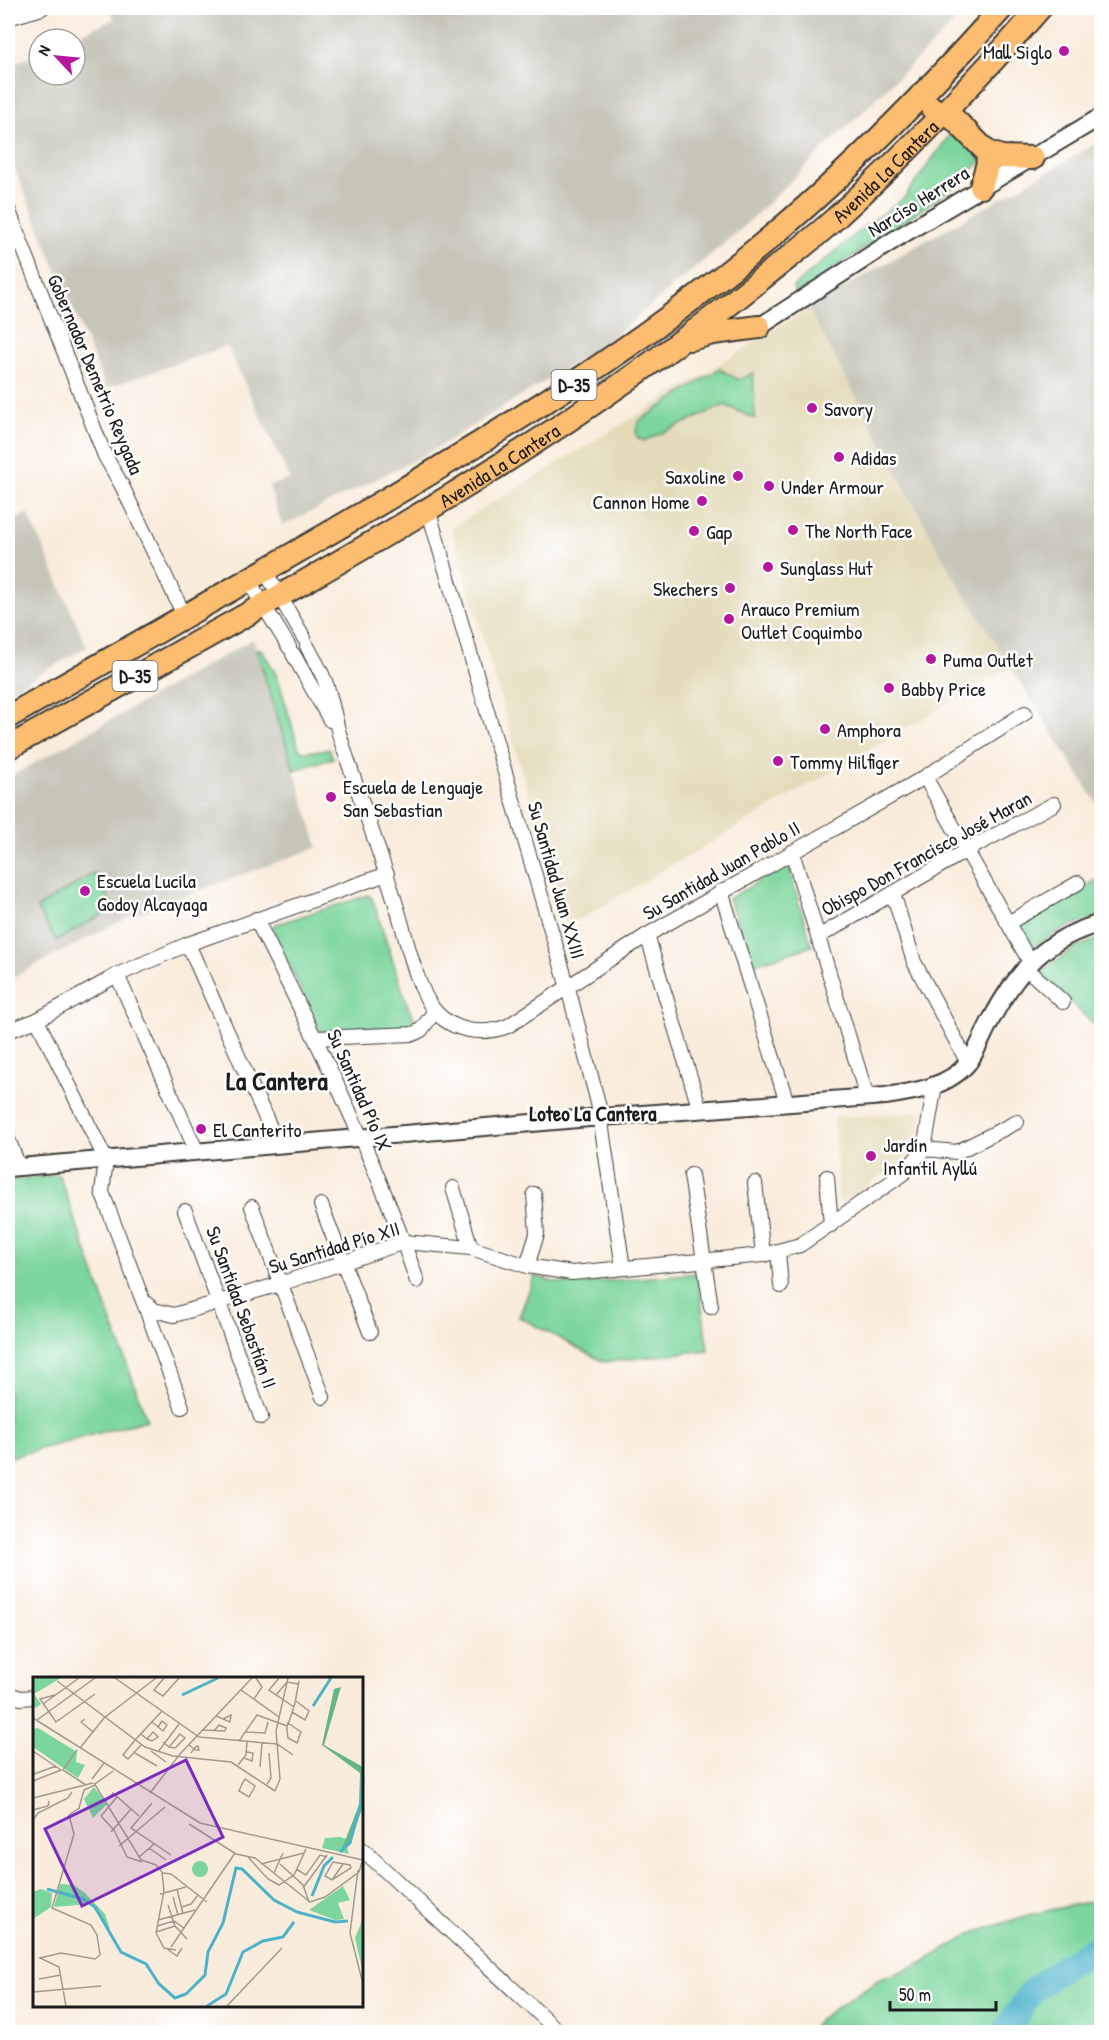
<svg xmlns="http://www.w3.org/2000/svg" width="1109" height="2040" font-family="'Patrick Hand',sans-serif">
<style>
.built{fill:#e4dbba}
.industrial{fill:#c6c5b8}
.green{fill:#7bd59c;stroke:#4c785c;stroke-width:1.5}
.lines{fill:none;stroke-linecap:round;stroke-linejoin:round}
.river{stroke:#4cb2cb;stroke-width:26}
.minor-casing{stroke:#3d3b39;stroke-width:16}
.tertiary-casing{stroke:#3d3b39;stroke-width:20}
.trunk-casing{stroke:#3d3b39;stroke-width:26}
.minor{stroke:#fff;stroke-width:14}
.tertiary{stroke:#fff;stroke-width:16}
.trunk{stroke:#fcbd6f;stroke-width:22}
.poi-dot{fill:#b5179e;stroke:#fff;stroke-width:2}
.labels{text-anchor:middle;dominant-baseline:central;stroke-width:5;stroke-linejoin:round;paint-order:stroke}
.shield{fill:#fff;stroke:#606060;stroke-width:1.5}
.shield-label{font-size:18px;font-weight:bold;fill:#1c1c1c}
.poi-label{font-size:20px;fill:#1c1c1c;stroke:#fff;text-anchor:start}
.street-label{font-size:20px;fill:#1c1c1c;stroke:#fff}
.neighbourhood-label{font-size:21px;font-weight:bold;fill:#1c1c1c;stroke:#fff}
.district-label{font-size:26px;font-weight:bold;fill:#1c1c1c;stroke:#fff}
.inset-river{fill:none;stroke:#4cb2cb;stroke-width:3}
.inset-road{fill:none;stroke:#a1998f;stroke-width:1.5}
.view{fill:#7b2cbf;fill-opacity:0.15;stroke:#7b2cbf;stroke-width:3}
.inset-edge{fill:none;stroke:#1c1c1c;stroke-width:3}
</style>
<rect width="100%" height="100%" fill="#fff"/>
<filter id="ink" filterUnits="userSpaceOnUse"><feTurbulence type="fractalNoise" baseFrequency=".0167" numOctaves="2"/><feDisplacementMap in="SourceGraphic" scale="12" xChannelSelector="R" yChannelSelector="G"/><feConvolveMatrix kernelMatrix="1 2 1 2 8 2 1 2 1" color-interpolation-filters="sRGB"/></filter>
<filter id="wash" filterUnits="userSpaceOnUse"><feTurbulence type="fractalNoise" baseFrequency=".008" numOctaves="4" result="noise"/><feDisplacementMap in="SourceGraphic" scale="24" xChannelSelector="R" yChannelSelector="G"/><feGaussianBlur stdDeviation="1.35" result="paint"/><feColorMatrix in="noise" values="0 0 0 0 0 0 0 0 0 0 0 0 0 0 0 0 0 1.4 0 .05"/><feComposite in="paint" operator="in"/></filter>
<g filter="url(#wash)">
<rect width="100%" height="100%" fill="#f9ecdc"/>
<!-- built -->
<g class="built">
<path d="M 808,308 L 950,571 L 1012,666 L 567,927 L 451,528 L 698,378 Z"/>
<path d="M 924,1110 L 915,1147 L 899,1164 L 838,1205 L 834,1117 L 898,1114 Z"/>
</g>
<!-- industrial -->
<g class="industrial">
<path d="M 110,8 L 965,8 L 947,30 L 741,229 L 605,344 L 427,454 L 282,526 L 269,486 L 290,479 L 227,346 L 106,388 L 8,153 L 8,66 L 39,52 L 39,75 L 75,75 L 75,39 L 69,39 L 114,19 Z"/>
<path d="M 1101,141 L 1101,810 L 950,571 L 808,308 Z"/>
<path d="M 28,513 L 87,647 L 8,692 L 8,524 Z"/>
<path d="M 253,639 L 318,847 L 130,916 L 8,980 L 8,778 Z"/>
</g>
<!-- green -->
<g class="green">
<path d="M 954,129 L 982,160 L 961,182 L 796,295 L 793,287 L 863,228 L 904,198 Z"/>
<path d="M 719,369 L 739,380 L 753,373 L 755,419 L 725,405 L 644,441 L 637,437 L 636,431 L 639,421 Z"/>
<path d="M 256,649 L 261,649 L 274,670 L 279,682 L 299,749 L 306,752 L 329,749 L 333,758 L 294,770 Z"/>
<path d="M 788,865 L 812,946 L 754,964 L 728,899 Z"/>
<path d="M 94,873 L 114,908 L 56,941 L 37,908 Z"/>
<path d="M 1101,878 L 1101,917 C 1075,922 1051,934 1029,950 L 1016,923 Z"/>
<path d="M 368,895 L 372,898 L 408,1007 L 416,1022 L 406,1027 L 320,1032 L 272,928 L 274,925 Z"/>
<path d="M 1101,938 L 1101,1031 L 1042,975 L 1043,970 L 1075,948 Z"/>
<path d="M 59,1175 L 147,1420 L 11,1457 L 8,1455 L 8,1180 Z"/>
<path d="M 697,1273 L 708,1350 L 604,1362 L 519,1317 L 535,1276 L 553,1282 L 572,1284 Z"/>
<path d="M 1101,1899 L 1101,2032 L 810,2032 L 819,2019 L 880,1979 L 919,1965 L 971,1934 L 1028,1915 Z"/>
</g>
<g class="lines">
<!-- river -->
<path class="river" d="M 1005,2032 L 1032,1991 L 1066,1965 L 1102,1944"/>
</g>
</g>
<g filter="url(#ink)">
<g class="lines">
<defs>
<g id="minor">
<path d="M 8,18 L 42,8"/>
<path d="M 8,209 L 105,456 L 121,484 L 185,617"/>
<path d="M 428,509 L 568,988 L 598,1103 L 623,1268"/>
<path d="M 265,571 L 304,638"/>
<path d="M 248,580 L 289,647"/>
<path d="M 307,646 C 314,659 323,673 327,687 C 333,704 335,722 341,740 C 359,796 380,851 397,908 C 406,936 416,987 434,1010 C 453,1032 482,1036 508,1026 L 647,935 L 925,777 L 1025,713"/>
<path d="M 293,654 L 330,720"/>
<path d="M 925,777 L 1030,962"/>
<path d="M 792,852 L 867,1097"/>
<path d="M 721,891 L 787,1103"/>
<path d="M 893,893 L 914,962 L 968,1063"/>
<path d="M 256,919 C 315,1037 375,1156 417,1281"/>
<path d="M 1008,923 L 1078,883"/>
<path d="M 647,935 L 700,1110"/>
<path d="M 818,937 L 967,850 L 1054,804"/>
<path d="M 188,944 L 278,1145"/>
<path d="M 1025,967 L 1063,1002"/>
<path d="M 117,975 L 197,1152"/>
<path d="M 37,1020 L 106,1160 L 102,1192 L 143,1301 L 154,1310 L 174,1315 L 280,1284 L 404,1242 L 471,1248 L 527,1266 L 572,1273 L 763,1255 L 778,1251 L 800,1245 L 903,1174 L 924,1149 L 935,1085"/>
<path d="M 8,1031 L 37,1020 L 117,975 L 188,944 L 387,874"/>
<path d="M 316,1038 L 413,1034 L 421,1030 L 435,1011"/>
<path d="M 8,1139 L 19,1167"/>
<path d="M 924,1149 L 957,1152 L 1017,1122"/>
<path d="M 691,1175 L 711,1307"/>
<path d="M 827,1177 L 831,1225"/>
<path d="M 755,1183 L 763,1255"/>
<path d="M 453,1188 L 471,1248"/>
<path d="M 321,1205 L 370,1332"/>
<path d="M 252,1207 L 323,1397"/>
<path d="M 185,1211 L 261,1417"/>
<path d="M 778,1251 L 781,1286"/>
<path d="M 527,1266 L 537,1234 L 534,1194"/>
<path d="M 144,1303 L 182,1407"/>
<path d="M 8,1694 L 21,1698 L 34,1697"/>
<path d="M 362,1849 L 559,2032"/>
</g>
<g id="tertiary">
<path d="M 759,327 L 897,238 L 1102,116"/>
<path d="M 8,1168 L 601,1117 L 885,1096 C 914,1092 948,1087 968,1063 C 978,1050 984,1032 992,1018 C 1017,971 1047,937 1102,923"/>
</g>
<g id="trunk">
<path d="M 932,108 L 954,119 L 987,152 L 1002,157 L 1033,158"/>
<path d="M 981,187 L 988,163 L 987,152"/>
<path d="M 690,339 L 713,333 L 759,327"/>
<path d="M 8,717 C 131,647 255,577 377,505 C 514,424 642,344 765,242 C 851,171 928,91 1002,8"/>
<path id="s1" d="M 8,748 C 263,604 526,469 755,284 C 783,261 813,240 839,215 C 910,150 977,80 1040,8"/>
</g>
</defs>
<!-- minor casing -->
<use href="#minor" class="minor-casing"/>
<!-- tertiary casing -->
<use href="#tertiary" class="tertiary-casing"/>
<!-- trunk casing -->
<use href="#trunk" class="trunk-casing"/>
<!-- minor -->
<use href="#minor" class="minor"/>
<!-- tertiary -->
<use href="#tertiary" class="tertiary"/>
<!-- trunk -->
<use href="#trunk" class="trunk"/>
</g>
</g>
<!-- markers -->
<g class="poi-dot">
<circle cx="1064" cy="51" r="6"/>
<circle cx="812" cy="408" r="6"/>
<circle cx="839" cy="457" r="6"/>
<circle cx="738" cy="476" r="6"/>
<circle cx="769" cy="486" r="6"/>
<circle cx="702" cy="501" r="6"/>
<circle cx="793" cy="530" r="6"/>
<circle cx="694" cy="531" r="6"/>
<circle cx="768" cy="567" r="6"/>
<circle cx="730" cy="588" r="6"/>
<circle cx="729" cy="619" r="6"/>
<circle cx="931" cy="659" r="6"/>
<circle cx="889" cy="688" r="6"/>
<circle cx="825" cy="729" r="6"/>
<circle cx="778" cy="761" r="6"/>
<circle cx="331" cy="797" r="6"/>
<circle cx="85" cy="891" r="6"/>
<circle cx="201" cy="1129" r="6"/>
<circle cx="871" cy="1156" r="6"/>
</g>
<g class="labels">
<!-- shield labels -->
<g class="shield">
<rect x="551.5" y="370" width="45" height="30" rx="4.5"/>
<rect x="112.5" y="661" width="45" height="30" rx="4.5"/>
</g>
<g class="shield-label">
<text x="574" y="385">D-35</text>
<text x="135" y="676">D-35</text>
</g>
<!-- poi labels -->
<g class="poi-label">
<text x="1052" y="51" text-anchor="end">Mall Siglo</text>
<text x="824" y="408">Savory</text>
<text x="851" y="457">Adidas</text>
<text x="726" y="476" text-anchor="end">Saxoline</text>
<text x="781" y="486">Under Armour</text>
<text x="690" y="501" text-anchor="end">Cannon Home</text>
<text x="805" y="530">The North Face</text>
<text x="706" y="531">Gap</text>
<text x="780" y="567">Sunglass Hut</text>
<text x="718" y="588" text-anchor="end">Skechers</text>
<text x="741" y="608">Arauco Premium<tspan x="741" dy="23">Outlet Coquimbo</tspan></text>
<text x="943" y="659">Puma Outlet</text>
<text x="901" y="688">Babby Price</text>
<text x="837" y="729">Amphora</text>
<text x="790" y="761">Tommy Hilfiger</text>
<text x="343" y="786">Escuela de Lenguaje<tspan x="343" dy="23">San Sebastian</tspan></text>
<text x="97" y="880">Escuela Lucila<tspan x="97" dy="23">Godoy Alcayaga</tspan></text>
<text x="213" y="1129">El Canterito</text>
<text x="883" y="1144">Jardín<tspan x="883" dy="23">Infantil Ayllú</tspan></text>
</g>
<!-- street labels -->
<g class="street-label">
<text stroke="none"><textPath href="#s1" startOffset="1053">Avenida La Cantera</textPath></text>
<text transform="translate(918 201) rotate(-32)">Narciso Herrera</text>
<text transform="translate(96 374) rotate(67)">Gobernador Demetrio Reygada</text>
<text stroke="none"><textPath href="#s1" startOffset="567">Avenida La Cantera</textPath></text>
<text transform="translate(926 853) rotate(-29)">Obispo Don Francisco José Maran</text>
<text transform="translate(721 870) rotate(-30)">Su Santidad Juan Pablo II</text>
<text transform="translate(557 880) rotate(74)">Su Santidad Juan XXIII</text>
<text transform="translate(360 1090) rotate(66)">Su Santidad Pío IX</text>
<text transform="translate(334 1247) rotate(-17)">Su Santidad Pío XII</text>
<text transform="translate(242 1307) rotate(70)">Su Santidad Sebastián II</text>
</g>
<!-- neighbourhood labels -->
<g class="neighbourhood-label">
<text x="593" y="1113">Loteo La Cantera</text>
</g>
<!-- district labels -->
<g class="district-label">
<text x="277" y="1080">La Cantera</text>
</g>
</g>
<!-- overview -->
<g transform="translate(33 1677)">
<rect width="330" height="330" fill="#f9ecdc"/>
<path d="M 4,1 L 28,1 L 1,17 L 8,27 L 3,31 L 0,29 L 0,3 ZM 5,51 L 44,75 L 43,85 L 52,88 L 45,101 L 0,70 L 0,52 ZM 61,110 L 74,127 L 60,141 L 51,122 ZM 307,160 L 314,162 L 308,174 L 314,170 L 316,177 L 289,171 L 292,161 ZM159 192a8 8 0 1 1 16 0a8 8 0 1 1-16 0ZM 27,207 L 41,208 L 52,216 L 72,237 L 77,252 L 57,227 L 21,230 ZM 310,209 L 317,223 L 305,226 L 311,242 L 302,243 L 276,233 ZM 8,212 L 19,216 L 18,230 L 0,242 L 0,215 ZM 330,241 L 330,296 L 322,261 Z" fill="#7bd59c"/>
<path d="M 308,10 L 291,68 L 330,90 L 330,129 L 316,169 L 308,174 L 326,128 L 327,96 L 289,68 L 301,12 Z" fill="#64b684"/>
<path class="inset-river" d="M 149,18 L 185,1M 280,29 L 298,1M 307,175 L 317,166 L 329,122 L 330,98M 14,212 L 50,222 L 62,230 L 88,275 L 113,287 L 126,307 L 142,321 L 153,317 L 172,298 L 175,275 L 190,246 L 203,191 L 209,192 L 241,223 L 264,235M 279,219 L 291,189 L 300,180M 264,235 L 302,245 L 315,244M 174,329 L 193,317 L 210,275 L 230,264 L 250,260 L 261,245"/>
<path class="inset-road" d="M 82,1 L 166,60 L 244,67 L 260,78M 131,1 L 121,13 L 130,19 L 146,1M 246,1 L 236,13 L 261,30M 24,4 L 112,70 L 140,79 L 198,85 L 242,114M 208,13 L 246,40M 22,18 L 7,22 L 23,45 L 62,17M 243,18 L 254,5 L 265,7M 221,22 L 229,10 L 223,1M 10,27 L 46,1M 259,35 L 272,43 L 276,34 L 263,24M 183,39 L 197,45 L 198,38 L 190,42M 0,41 L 167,146 L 330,183M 52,42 L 48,45 L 60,55M 4,43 L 62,1M 119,45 L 130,54 L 134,48 L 129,44 L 125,50M 255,46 L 268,55 L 264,66 L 255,61 L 254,53 L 254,49 L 255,46 L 256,45 L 262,26 L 266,4M 170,53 L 192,54M 181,54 L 186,48 L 193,51 L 192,54M 213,55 L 232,56 L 235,45M 108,57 L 114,62 L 119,64 L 125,60 L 120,55 L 114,62M 102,63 L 90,78 L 95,82 L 108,68M 102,63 L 129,34M 206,64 L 224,38 L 254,49M 130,65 L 136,70 L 142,71 L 152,61 L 147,57 L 136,70M 156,68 L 161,72 L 162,73 L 166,73 L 165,69 L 164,69 L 161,72 L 158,76M 47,71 L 71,41 L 123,1M 44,73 L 30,93 L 53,108M 0,74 L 28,93 L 0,104M 118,74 L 133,85M 125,75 L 146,47M 102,76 L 124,89M 211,81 L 219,84 L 220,76 L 214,75M 205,88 L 213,78 L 214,65M 227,90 L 229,66M 1,97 L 23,89M 59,102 L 71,86M 61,106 L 108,183 L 123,188 L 129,195 L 131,214 L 123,256 L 131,271 L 143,273M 62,107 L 80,94M 209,107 L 206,114 L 216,120 L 220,113M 209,107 L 212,102 L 222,109 L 220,113M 234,107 L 238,101 L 236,76M 242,114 L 247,102 L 243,54 L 255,1M 117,116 L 147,77 L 219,1M 84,120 L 68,139 L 81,153 L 94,180 L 109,185M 0,121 L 60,106M 73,124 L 80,116 L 106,139M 119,126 L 98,151 L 138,178M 0,133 L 15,129 L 16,124M 0,143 L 5,136 L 35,121 L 39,115M 156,147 L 203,177 L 222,181 L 277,225 L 292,220 L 326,195 L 329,185M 78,155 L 98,132M 86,169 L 132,130M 116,171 L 133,183M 106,180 L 121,167M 215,180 L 235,202 L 246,208 L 261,198 L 273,172M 300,185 L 317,188 L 318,191 L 299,203 L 292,199 ZM 228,187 L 271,176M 247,187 L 270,208 L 276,225M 263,192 L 273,198 L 287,178 L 294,180M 325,193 L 317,256 L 330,307M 130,196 L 138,197 L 174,225M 241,196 L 250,176M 299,203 L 310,187M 270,211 L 294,178M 144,212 L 150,237M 127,217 L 153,210M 140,220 L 145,238M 135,228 L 142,249 L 154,262M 149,230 L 158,227 L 165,218M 125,243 L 162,233M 124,249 L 141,244 L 151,251M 123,255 L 142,249M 138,270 L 202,176M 134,272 L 144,279 L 149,271M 6,302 L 28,298M 0,315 L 68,309M 33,329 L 26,290 L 7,281 L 28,276 L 62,282 L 67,278 L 64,258 L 58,248 L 19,231 L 41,157 L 36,138 L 46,131 L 51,113 L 62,108M 194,329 L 249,271"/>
<path class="view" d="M 153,83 L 190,160 L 49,229 L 12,152 Z"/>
<rect width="330" height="330" class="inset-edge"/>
</g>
<!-- margin -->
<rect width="1109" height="2040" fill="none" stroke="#fff" stroke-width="30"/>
<!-- north arrow -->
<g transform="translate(57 57) rotate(296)"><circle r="28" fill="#ffffff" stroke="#a4a4a4" stroke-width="1.5"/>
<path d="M0-4.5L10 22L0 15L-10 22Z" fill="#b5179e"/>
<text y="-9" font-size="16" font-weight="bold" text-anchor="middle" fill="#1c1c1c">N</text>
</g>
<!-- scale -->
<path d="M890 2001v9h106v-9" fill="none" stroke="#1c1c1c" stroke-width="3"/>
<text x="899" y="2001" font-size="18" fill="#1c1c1c" stroke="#ffffff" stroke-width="4.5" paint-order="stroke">50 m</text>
</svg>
